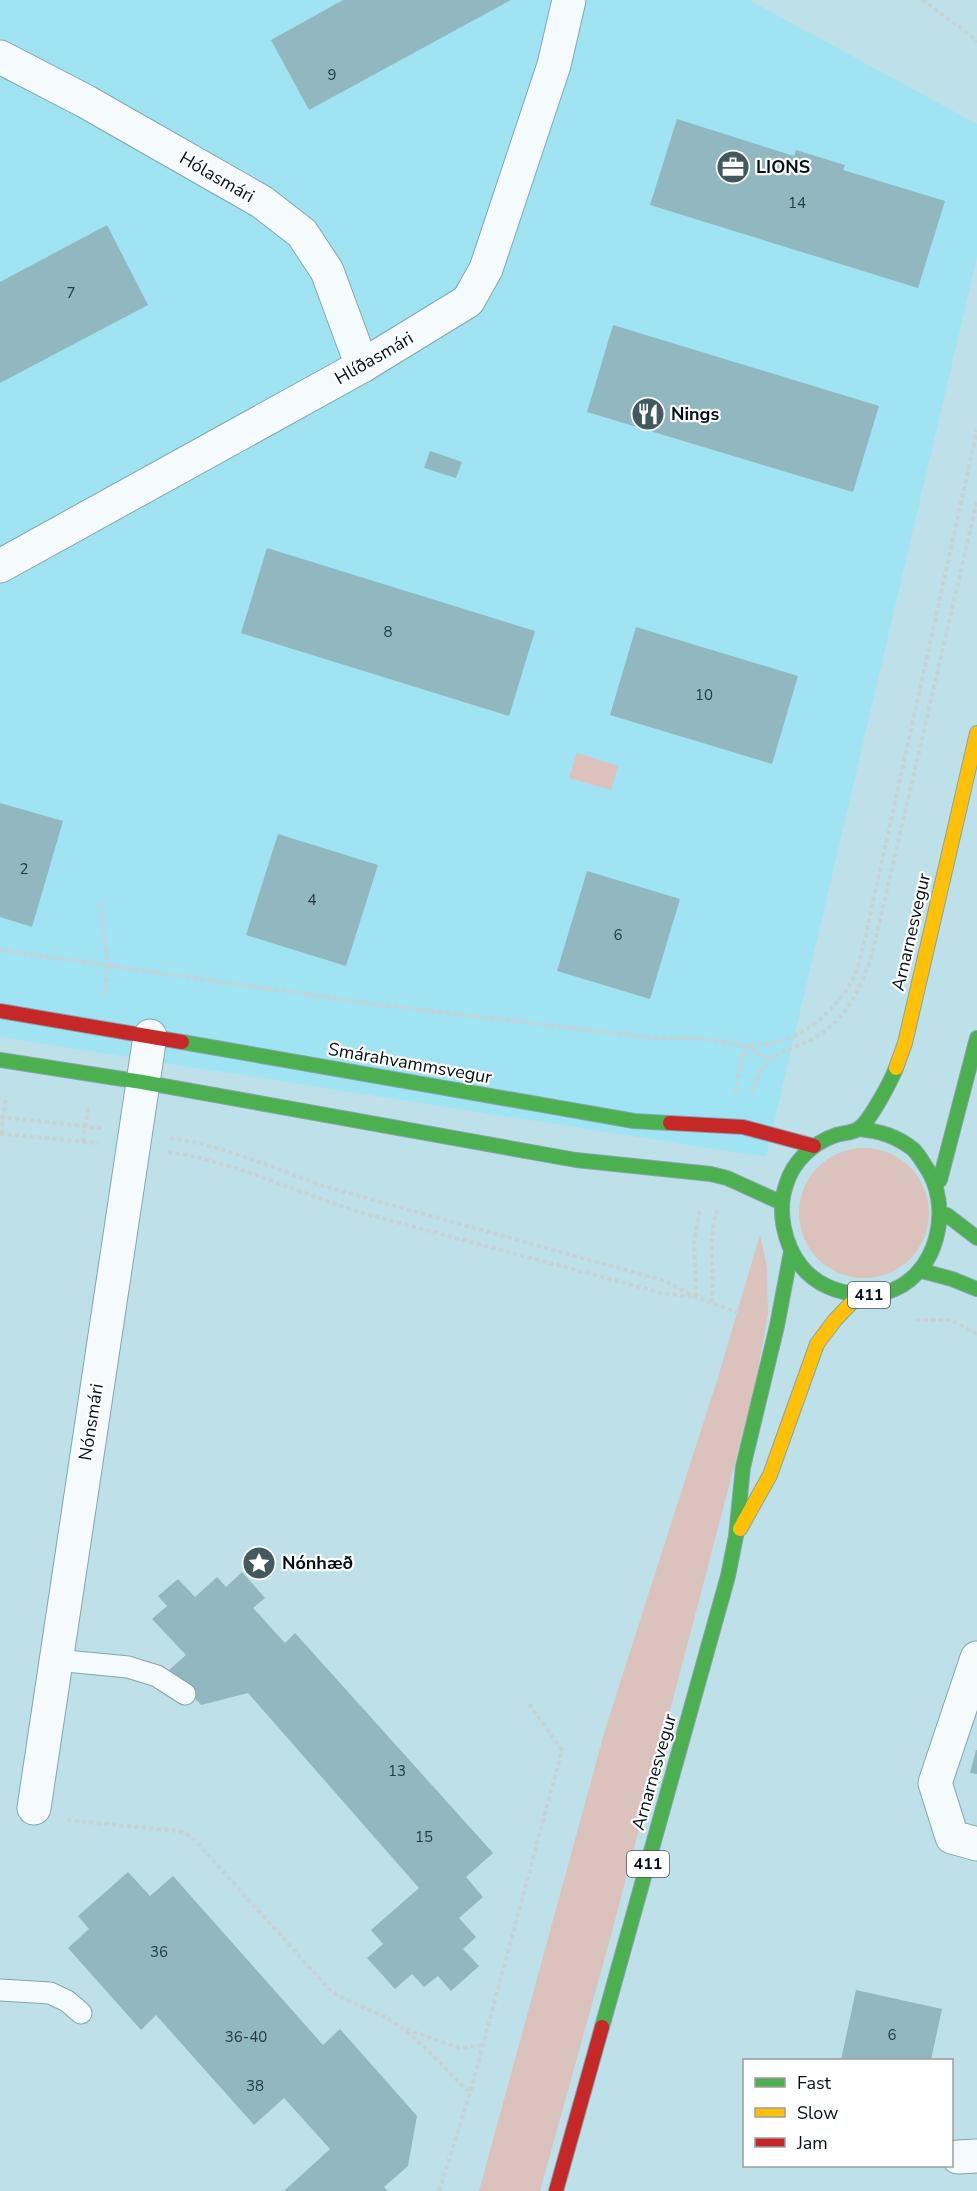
<svg xmlns="http://www.w3.org/2000/svg" width="977" height="2191" font-family="'Nunito Sans',sans-serif">
<style>
.built{fill:#a0e3f3}
.green{fill:#dcc2bc}
.building{fill:#91b8c0}
.lines{fill:none;stroke-linecap:round;stroke-linejoin:round}
.lane-casing{stroke:#85a5ac;stroke-width:23}
.street-casing{stroke:#85a5ac;stroke-width:35}
.fast-casing{stroke:#85a5ac;stroke-width:16}
.slow-casing{stroke:#85a5ac;stroke-width:16}
.jam-casing{stroke:#85a5ac;stroke-width:16}
.path{stroke:#c7d2d4;stroke-width:4;stroke-dasharray:4.5 3;stroke-linecap:butt}
.lane{stroke:#f5fafc;stroke-width:21}
.street{stroke:#f5fafc;stroke-width:33}
.fast{stroke:#4caf50;stroke-width:14}
.slow{stroke:#ffc107;stroke-width:14}
.jam{stroke:#c62828;stroke-width:14}
.labels{text-anchor:middle;dominant-baseline:central;stroke-width:4.5;stroke-linejoin:round;paint-order:stroke}
.number-label{font-size:15px;fill:#243a40}
.shield{fill:#fff;stroke:#4c585c;stroke-width:1.5}
.shield-label{font-size:16px;font-weight:bold;fill:#001016}
.poi-label{font-size:18px;font-weight:bold;fill:#001016;stroke:#fff;text-anchor:start}
.street-label{font-size:18px;fill:#001016;stroke:#fff}
</style>
<rect width="100%" height="100%" fill="#bee0e8"/>
<!-- built -->
<path class="built" d="M 0,0 L 749,0 L 977,124 L 977,257 L 766,1157 L 0,1037 Z"/>
<!-- green -->
<g class="green">
<path d="M 577,753 L 618,766 L 611,790 L 569,778 Z"/>
<circle cx="864" cy="1213" r="65"/>
<path d="M 760,1235 L 767,1267 L 768,1314 L 755,1387 L 609,1943 L 540,2191 L 479,2191 L 605,1730 L 718,1377 Z"/>
</g>
<!-- building -->
<g class="building">
<path d="M 343,0 L 511,0 L 309,110 L 271,40 Z"/>
<path d="M 677,119 L 794,156 L 796,150 L 845,165 L 843,170 L 945,201 L 918,288 L 650,205 Z"/>
<path d="M 107,225 L 148,305 L 0,383 L 0,282 Z"/>
<path d="M 613,325 L 879,406 L 853,492 L 587,412 Z"/>
<path d="M 430,451 L 462,462 L 456,478 L 424,468 Z"/>
<path d="M 267,548 L 535,631 L 509,716 L 241,633 Z"/>
<path d="M 636,627 L 798,676 L 772,764 L 610,715 Z"/>
<path d="M 0,803 L 63,821 L 32,927 L 0,917 Z"/>
<path d="M 278,834 L 378,865 L 346,966 L 246,935 Z"/>
<path d="M 587,871 L 680,899 L 650,999 L 557,971 Z"/>
<path d="M 242,1572 L 265,1598 L 253,1608 L 285,1643 L 295,1633 L 493,1853 L 466,1877 L 483,1897 L 459,1918 L 476,1937 L 463,1949 L 479,1966 L 451,1991 L 438,1976 L 424,1987 L 412,1974 L 395,1989 L 367,1958 L 383,1944 L 371,1930 L 419,1888 L 248,1693 L 201,1705 L 169,1670 L 186,1655 L 152,1619 L 167,1606 L 158,1596 L 178,1579 L 195,1597 L 217,1577 L 226,1587 Z"/>
<path d="M 976,1750 L 977,1750 L 977,1774 L 970,1773 Z"/>
<path d="M 128,1872 L 150,1896 L 173,1876 L 323,2045 L 340,2029 L 417,2116 L 408,2166 L 384,2187 L 388,2191 L 284,2191 L 330,2149 L 284,2098 L 254,2125 L 156,2015 L 141,2030 L 68,1948 L 89,1929 L 78,1916 Z"/>
<path d="M 856,1990 L 942,2009 L 931,2060 L 841,2060 Z"/>
</g>
<g class="lines">
<defs>
<g id="lane">
<path d="M 56,1660 L 128,1667 L 157,1676 L 185,1694"/>
<path d="M 0,1990 L 50,1993 L 67,2001 L 81,2013"/>
</g>
<g id="street">
<path d="M 0,57 L 85,101 L 262,202 L 302,233 L 327,271 L 362,366"/>
<path d="M 0,566 L 362,366 L 468,301 L 486,269 L 554,65 L 569,0"/>
<path d="M 977,1658 L 935,1783 L 952,1837 L 977,1844"/>
<path d="M 34,1808 L 150,1036"/>
<path d="M 958,2157 L 977,2156"/>
</g>
<g id="fast">
<path d="M 182,1042 L 634,1121 L 670,1123"/>
<path d="M 0,1060 L 142,1082 L 576,1160 L 711,1174 L 727,1178 L 782,1203"/>
<path d="M 859,1129 C 880,1131 896,1136 913,1149 C 917,1153 921,1159 924,1164 C 955,1206 938,1279 884,1293 C 877,1295 868,1294 861,1294 C 839,1294 815,1284 801,1266 C 784,1244 777,1211 786,1185 C 793,1161 813,1143 836,1135 C 843,1133 852,1133 858,1129 C 869,1123 891,1081 896,1068"/>
<path d="M 940,1180 L 977,1038"/>
<path d="M 947,1215 L 977,1238"/>
<path d="M 922,1271 L 952,1279 L 977,1289"/>
<path d="M 602,2027 L 728,1576 L 736,1536 L 743,1467 L 777,1326 L 791,1252"/>
</g>
<g id="slow">
<path d="M 896,1068 L 905,1043 L 977,733"/>
<path d="M 740,1529 L 770,1475 L 817,1344 L 835,1320 L 859,1295"/>
</g>
<g id="jam">
<path d="M 0,1011 L 182,1042"/>
<path d="M 670,1123 L 743,1127 L 814,1146"/>
<path d="M 556,2191 L 602,2027"/>
</g>
</defs>
<!-- lane casing -->
<use href="#lane" class="lane-casing"/>
<!-- street casing -->
<use href="#street" class="street-casing"/>
<!-- fast casing -->
<use href="#fast" class="fast-casing"/>
<!-- slow casing -->
<use href="#slow" class="slow-casing"/>
<!-- jam casing -->
<use href="#jam" class="jam-casing"/>
<!-- path -->
<g class="path">
<path d="M 922,0 L 968,33 L 977,42"/>
<path d="M 100,903 L 108,966 L 104,995"/>
<path d="M 0,950 L 381,1005 L 655,1038 L 697,1038 L 745,1046 L 769,1059"/>
<path d="M 735,1093 L 745,1046 C 755,1045 767,1045 777,1042 C 809,1034 839,1007 853,978 C 858,969 860,957 863,947 L 977,430"/>
<path d="M 752,1094 C 764,1043 797,1055 830,1027 C 852,1008 862,983 872,955 L 977,501"/>
<path d="M 0,1117 L 101,1128"/>
<path d="M 0,1134 L 98,1143"/>
<path d="M 1,1134 L 6,1096"/>
<path d="M 170,1138 L 204,1144 L 260,1162 L 323,1186 L 665,1281 L 696,1297 L 744,1315"/>
<path d="M 83,1142 L 88,1107"/>
<path d="M 168,1152 L 198,1157 L 245,1171 L 355,1211 L 662,1293 L 692,1297"/>
<path d="M 696,1297 L 694,1241 L 700,1209"/>
<path d="M 712,1303 C 715,1271 707,1243 717,1210"/>
<path d="M 916,1320 L 951,1320 L 977,1334"/>
<path d="M 67,1820 L 178,1831 L 192,1837 L 331,1991 C 353,2006 381,2011 402,2028 C 427,2047 448,2072 470,2093"/>
<path d="M 406,2029 L 459,2048 L 483,2045"/>
<path d="M 439,2191 L 470,2093 L 562,1750 L 529,1704"/>
</g>
<!-- lane -->
<use href="#lane" class="lane"/>
<!-- street -->
<use href="#street" class="street"/>
<!-- fast -->
<use href="#fast" class="fast"/>
<!-- slow -->
<use href="#slow" class="slow"/>
<!-- jam -->
<use href="#jam" class="jam"/>
</g>
<!-- icons -->
<defs>
<symbol id="office-disc" viewBox="-11 -11 22 22"><circle r="9.5" fill="#425960" stroke="#fff"/><path d="M-6-3h4V-5.5h4V-3h4V5H-6ZM-1-4.5V-3h2v-1.5ZM-6 0V1H6V0Z" fill="#fff"/></symbol>
<symbol id="restaurant-disc" viewBox="-11 -11 22 22"><circle r="9.5" fill="#425960" stroke="#fff"/><path d="M-5-6h1v4h1v-4h1v4h1v-4h1v5L-1.5 .5V6h-2V.5L-5-1ZM5-6V6H3V1.5H1.5Q1.5-4 5-6Z" fill="#fff"/></symbol>
<symbol id="sight-disc" viewBox="-11 -11 22 22"><circle r="9.5" fill="#425960" stroke="#fff"/><path d="M0-6L1.8-2.2L6-1.7L2.9 1.2L3.7 5.4L0 3.3L-3.7 5.4L-2.9 1.2L-6-1.7L-1.8-2.2Z" fill="#fff"/></symbol>
</defs>
<g fill-rule="evenodd">
<use href="#office-disc" x="714" y="148" width="38" height="38"/>
<use href="#restaurant-disc" x="629" y="395" width="38" height="38"/>
<use href="#sight-disc" x="240" y="1544" width="38" height="38"/>
</g>
<g class="labels">
<!-- number labels -->
<g class="number-label">
<text x="332" y="75">9</text>
<text x="797" y="203">14</text>
<text x="71" y="293">7</text>
<text x="388" y="632">8</text>
<text x="704" y="695">10</text>
<text x="24" y="869">2</text>
<text x="312" y="900">4</text>
<text x="618" y="935">6</text>
<text x="397" y="1771">13</text>
<text x="424" y="1837">15</text>
<text x="159" y="1952">36</text>
<text x="892" y="2035">6</text>
<text x="246" y="2037">36-40</text>
<text x="255" y="2086">38</text>
</g>
<!-- shield labels -->
<g class="shield">
<rect x="848" y="1282" width="42" height="26" rx="4.5"/>
<rect x="627" y="1851" width="42" height="26" rx="4.5"/>
</g>
<g class="shield-label">
<text x="869" y="1295">411</text>
<text x="648" y="1864">411</text>
</g>
<!-- poi labels -->
<g class="poi-label">
<text x="756" y="167">LIONS</text>
<text x="671" y="414">Nings</text>
<text x="282" y="1563">Nónhæð</text>
</g>
<!-- street labels -->
<g class="street-label">
<text transform="translate(217 177) rotate(30)">Hólasmári</text>
<text transform="translate(374 358) rotate(-30)">Hlíðasmári</text>
<text transform="translate(911 932) rotate(-77)">Arnarnesvegur</text>
<text transform="translate(410 1063) rotate(10)">Smárahvammsvegur</text>
<text transform="translate(91 1422) rotate(-81)">Nónsmári</text>
<text transform="translate(654 1772) rotate(-74)">Arnarnesvegur</text>
</g>
</g>
<!-- legend -->
<rect x="743" y="2059" width="210" height="108" fill="#ffffff" stroke="#999fa2" stroke-width="1.5"/>
<rect x="755" y="2078" width="30" height="9" fill="#4caf50" stroke="#999fa2" stroke-width="1.5"/>
<text x="797" y="2089" font-size="18" fill="#001016">Fast</text>
<rect x="755" y="2108" width="30" height="9" fill="#ffc107" stroke="#999fa2" stroke-width="1.5"/>
<text x="797" y="2119" font-size="18" fill="#001016">Slow</text>
<rect x="755" y="2138" width="30" height="9" fill="#c62828" stroke="#999fa2" stroke-width="1.5"/>
<text x="797" y="2149" font-size="18" fill="#001016">Jam</text>
</svg>
